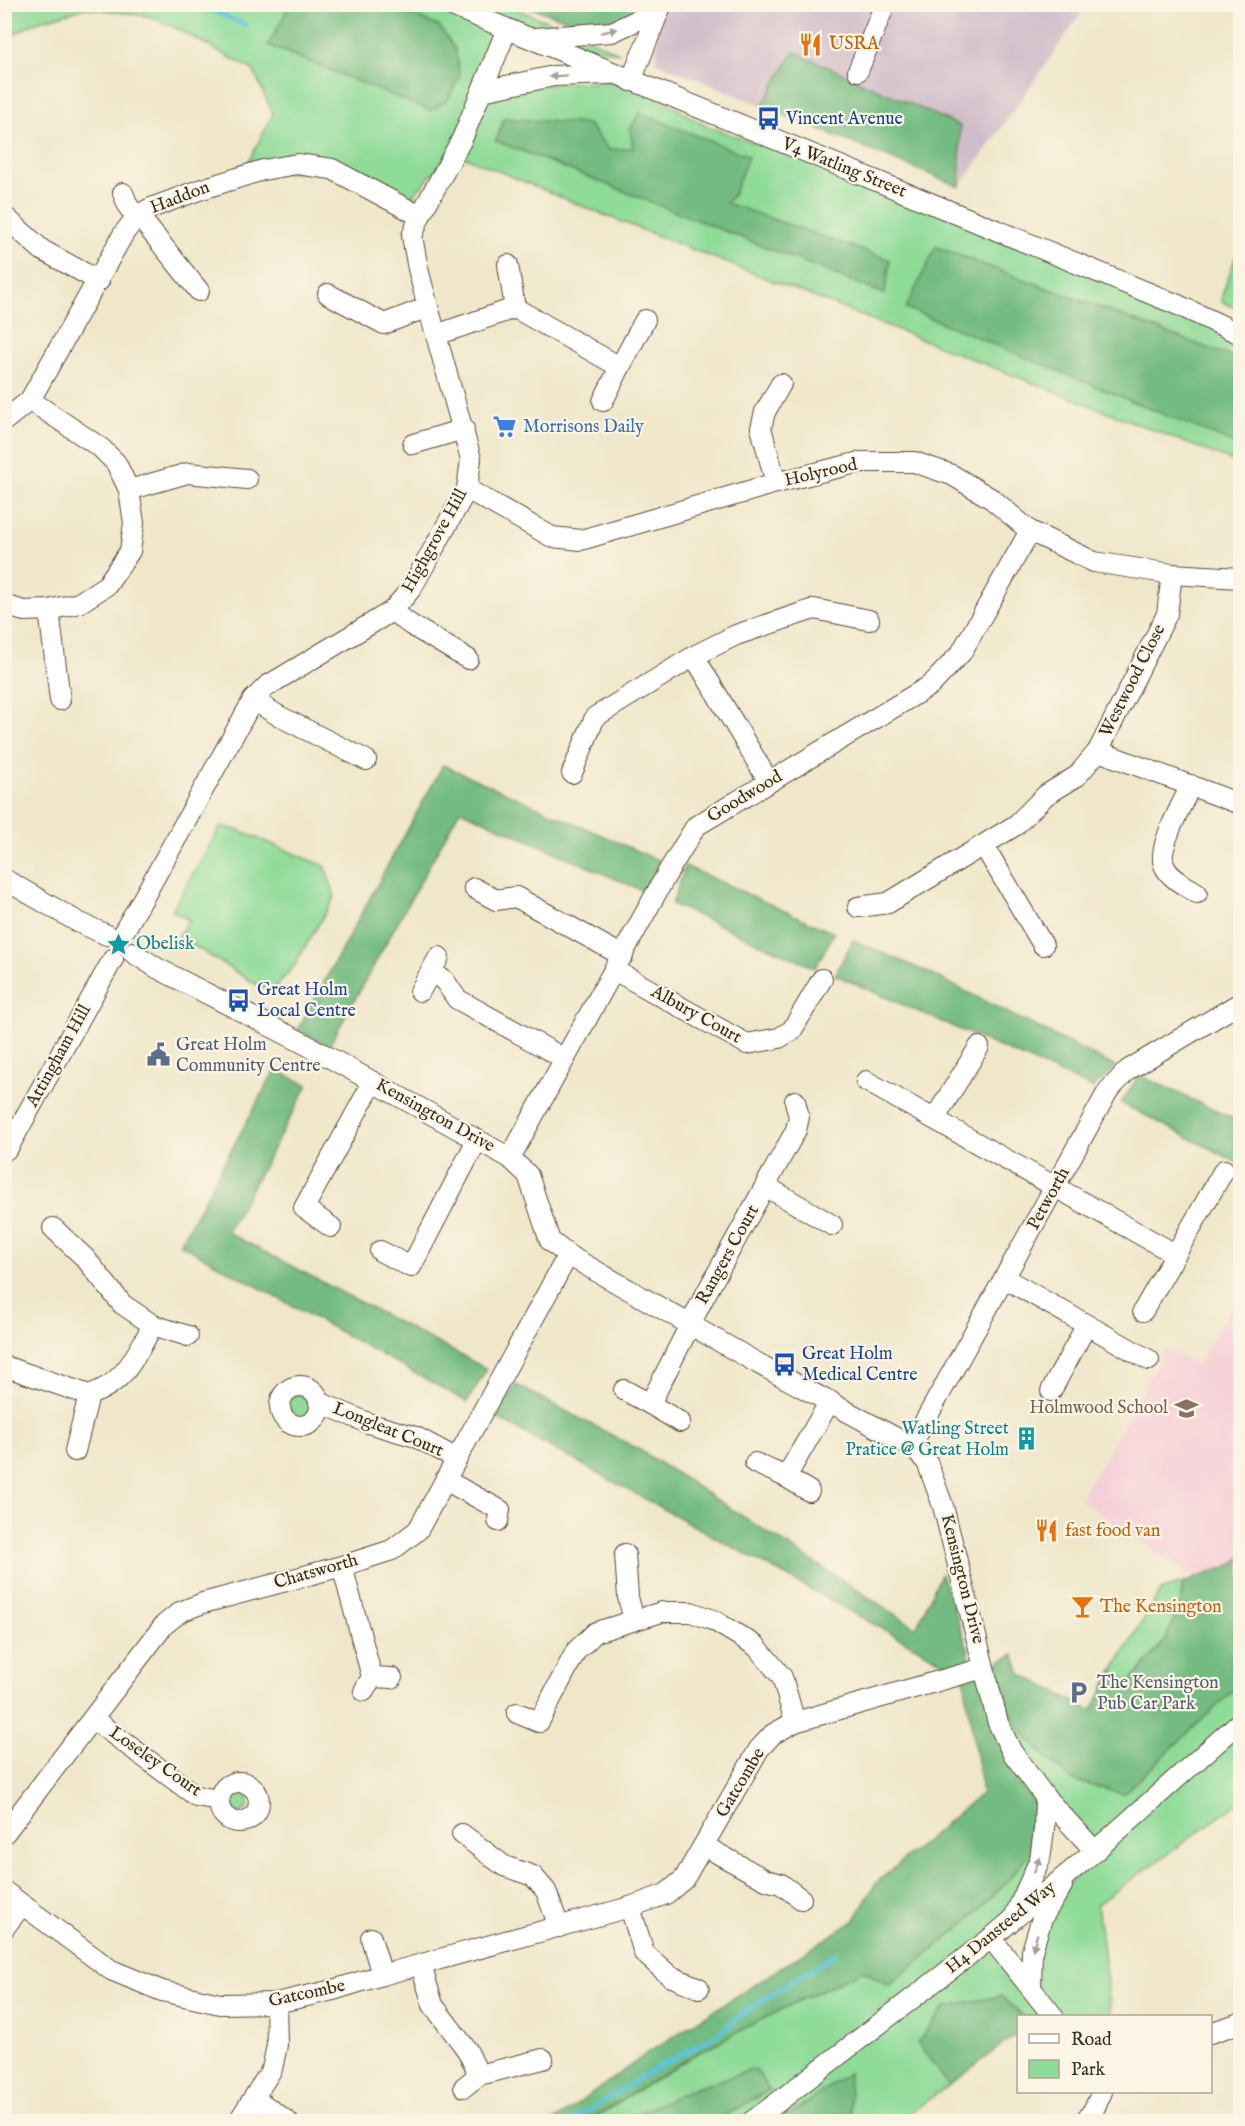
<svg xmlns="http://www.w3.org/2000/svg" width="1245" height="2126" font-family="'IM FELL English',serif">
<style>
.built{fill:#f6cfd8}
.industrial{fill:#d1bdca}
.green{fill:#8fdb98;stroke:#65825b;stroke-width:1.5;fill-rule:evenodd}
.forest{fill:#73bb80;stroke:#57724f;stroke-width:1.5}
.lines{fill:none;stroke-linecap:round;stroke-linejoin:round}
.stream{stroke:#5dc3da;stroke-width:5}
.minor-casing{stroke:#564638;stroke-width:22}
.minor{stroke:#fff;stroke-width:20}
.oneway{fill:#a79f9a}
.labels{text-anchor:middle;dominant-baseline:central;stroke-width:4.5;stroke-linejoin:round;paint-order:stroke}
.food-label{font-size:18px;fill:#c56008;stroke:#fcf5e5;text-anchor:start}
.transit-label{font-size:18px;fill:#164399;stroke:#fcf5e5;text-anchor:start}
.street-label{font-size:18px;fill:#3b2a1e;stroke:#fcf5e5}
.shop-label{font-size:18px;fill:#366cbe;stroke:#fcf5e5;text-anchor:start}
.culture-label{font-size:18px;fill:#0d838f;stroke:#fcf5e5;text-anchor:start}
.service-label{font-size:18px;fill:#4e5e75;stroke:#fcf5e5;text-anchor:start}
.education-label{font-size:18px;fill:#785e54;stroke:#fcf5e5;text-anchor:end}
</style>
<rect width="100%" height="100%" fill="#fcf5e5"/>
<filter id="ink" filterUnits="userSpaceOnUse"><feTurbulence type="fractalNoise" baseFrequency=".0167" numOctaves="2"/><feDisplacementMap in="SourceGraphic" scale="12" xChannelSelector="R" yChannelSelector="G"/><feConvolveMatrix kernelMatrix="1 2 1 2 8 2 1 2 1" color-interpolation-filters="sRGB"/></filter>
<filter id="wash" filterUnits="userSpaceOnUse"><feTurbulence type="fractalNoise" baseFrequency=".008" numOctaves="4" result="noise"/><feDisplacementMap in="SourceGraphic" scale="24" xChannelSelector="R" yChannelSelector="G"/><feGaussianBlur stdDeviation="1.35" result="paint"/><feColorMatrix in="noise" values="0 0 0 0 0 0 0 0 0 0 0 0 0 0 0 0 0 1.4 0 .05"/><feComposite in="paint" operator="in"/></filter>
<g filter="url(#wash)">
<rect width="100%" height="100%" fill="#f0e7ca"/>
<!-- built -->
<path class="built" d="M 1240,1289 L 1240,1558 L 1234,1564 L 1196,1579 L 1079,1499 L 1109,1451 L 1165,1348 L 1198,1366 Z"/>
<!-- industrial -->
<path class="industrial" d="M 651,5 L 1087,5 L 960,187 L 656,62 L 659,10 Z"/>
<!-- green -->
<g class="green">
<path d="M 5,5 L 290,5 L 269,45 L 440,27 L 388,5 L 505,5 L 570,30 L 619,53 L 507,29 L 482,91 L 565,83 L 631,81 L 704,125 L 962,217 L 1240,334 L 1240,360 L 937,247 L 1240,446 L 1240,464 L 594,211 L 465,157 L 462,140 L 412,197 L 370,188 L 332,169 L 241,177 L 273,114 L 253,70 L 176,28 L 148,16 L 87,8 L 36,22 L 5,39 ZM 588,124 L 609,150 L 633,148 L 748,156 L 733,195 L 725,203 L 890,260 L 884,294 L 496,140 Z"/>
<path d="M 1240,245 L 1240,310 L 1222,302 L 1222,295 Z"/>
<path d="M 221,826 L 240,831 L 325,866 L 335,897 L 294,966 L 272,991 L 259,986 L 178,936 L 189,920 L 172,910 Z"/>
<circle cx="300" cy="1406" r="12"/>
<path d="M 1183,1583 L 1180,1607 L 1166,1639 L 1130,1683 L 1113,1671 L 1161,1590 Z"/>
<path d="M 997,1663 L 1004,1696 L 1018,1727 L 1040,1750 L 1072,1780 L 1123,1794 L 1240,1684 L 1240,1802 L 1097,1904 L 1111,2016 L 1022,2016 L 1001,1996 L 917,2043 L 949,2085 L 898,2121 L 852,2121 L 848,2074 L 781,2121 L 716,2121 L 769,2090 L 755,2069 L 690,2090 L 623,2120 L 623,2121 L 588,2122 L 697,2053 L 786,2007 L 863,1970 L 889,1985 C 938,1946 988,1909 1026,1858 L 1040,1859 L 991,1938 L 1031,1986 L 1042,1918 L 1095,1851 L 1027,1772 L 984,1668 Z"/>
<circle cx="238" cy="1802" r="11"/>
</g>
<!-- forest -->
<g class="forest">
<path d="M 651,4 L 659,10 L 593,28 L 522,5 Z"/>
<path d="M 290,5 L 388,5 L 440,27 L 455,49 L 460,76 L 448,100 L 430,111 L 268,45 Z"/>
<path d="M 794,52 L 960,126 L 960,187 L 762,106 Z"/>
<path d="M 640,113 L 748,156 L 733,195 L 726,203 L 890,260 L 885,294 L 496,141 L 504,118 L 588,124 L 609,150 L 633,148 L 630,129 Z"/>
<path d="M 936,247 L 1240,360 L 1240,446 L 906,308 Z"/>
<path d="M 443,765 L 660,861 L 643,891 L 460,810 L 329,1046 L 297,1031 Z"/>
<path d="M 685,866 L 834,933 L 815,968 L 672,904 Z"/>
<path d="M 853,940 L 929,973 L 1116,1067 L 1093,1088 L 835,975 Z"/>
<path d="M 275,1070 L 308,1085 L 227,1232 L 487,1369 L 467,1402 L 180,1244 Z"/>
<path d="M 1139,1075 L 1240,1122 L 1240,1164 L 1121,1103 Z"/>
<path d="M 516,1385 L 638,1449 L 916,1628 L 941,1574 L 967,1646 L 971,1664 L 952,1667 L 497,1418 Z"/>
<path d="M 1240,1558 L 1240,1684 L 1123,1794 L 1072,1780 L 1039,1750 L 1018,1727 L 1004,1696 L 997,1663 L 1014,1654 L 1021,1674 L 1092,1711 L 1113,1671 L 1130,1683 L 1166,1639 L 1180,1607 L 1183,1583 L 1234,1564 Z"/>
<path d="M 984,1668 L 998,1723 L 1045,1797 L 1040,1859 L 1026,1858 C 988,1909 938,1946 888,1985 L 863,1970 L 786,2007 L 697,2053 L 588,2121 L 553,2122 L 649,2052 L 854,1921 L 875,1884 L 982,1793 L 963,1673 Z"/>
<path d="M 1001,1996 L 1022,2016 L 1018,2016 L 1018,2033 L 949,2085 L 917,2043 L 946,2006 Z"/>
<path d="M 755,2069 L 769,2090 L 716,2121 L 623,2122 L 622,2120 L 690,2090 Z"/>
<path d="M 848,2073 L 852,2121 L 781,2121 Z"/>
</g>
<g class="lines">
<!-- stream -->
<g class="stream">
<path d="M 209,9 L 245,25"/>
<path d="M 570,2122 L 656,2068 L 714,2037 L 745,2012 L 835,1954"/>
</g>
</g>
</g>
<g filter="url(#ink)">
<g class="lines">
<defs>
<g id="minor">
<path d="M 447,4 L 1178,305 L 1240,334"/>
<path d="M 536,38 L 612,32 L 659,10"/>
<path d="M 858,71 L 885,4"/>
<path d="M 631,81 L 661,6"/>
<path d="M 482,91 L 554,76 L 610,74"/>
<path d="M 123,193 L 129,208 L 138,215 L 199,291"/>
<path d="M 4,216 L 42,250 L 99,281"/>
<path d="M 328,294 L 384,324 L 428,307"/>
<path d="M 515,308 L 620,367 L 603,401"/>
<path d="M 436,335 L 515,308 L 508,265"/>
<path d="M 620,367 L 645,320"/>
<path d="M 4,421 L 30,400 L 124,233 L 138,215 L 151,208 L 199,190 L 263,170 L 297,164 L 332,169 L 420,216"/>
<path d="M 413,444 L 464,429"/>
<path d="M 776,483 L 761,428 L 765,412 L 781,384"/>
<path d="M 467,489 L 552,537 L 581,540 L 776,483 L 860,462 L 914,462 L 952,475 L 992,499 L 1030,531 L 1094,562 L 1172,574 L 1240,578"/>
<path d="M 129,490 L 188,473 L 247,479"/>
<path d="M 4,605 L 24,611 L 49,610 L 79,603 L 107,585 L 130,551 L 134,523 L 129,490 L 116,463 L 101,448 L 30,400"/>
<path d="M 49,610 L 60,700"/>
<path d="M 392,611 L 411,625 L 468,659"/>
<path d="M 694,656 L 736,635 L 814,609 L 869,620"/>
<path d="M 253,700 L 279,716 L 366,760"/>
<path d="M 1098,751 L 1240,804"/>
<path d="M 572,773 L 595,717 L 694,656 L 769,782"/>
<path d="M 1191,785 C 1183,803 1157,847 1164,865 C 1169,878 1186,886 1197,893"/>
<path d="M 984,846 L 1043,945"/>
<path d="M 4,879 L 78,922 L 107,935"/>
<path d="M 474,888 L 496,900 L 516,897 L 623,956"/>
<path d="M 858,907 L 888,903 L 1016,825 L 1046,795 L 1077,776 L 1098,751 L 1167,614 L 1172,574"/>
<path d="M 124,931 L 141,902 L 253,700 L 267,686 L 392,611 L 411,589 L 467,489 L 471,459 L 428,307 L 418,269 L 412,236 L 420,216 L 462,139 L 507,29"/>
<path d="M 132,952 L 157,968 L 305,1044 L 510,1158 L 528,1175 L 550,1241 L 568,1255 L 759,1364 L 911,1446 L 927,1462 L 943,1506 L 998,1723 L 1012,1752 L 1045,1797 L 1095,1851"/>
<path d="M 614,970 L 747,1044 L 779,1038 L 792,1030 L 822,979"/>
<path d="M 431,973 L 444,980 L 457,999 L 565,1059"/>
<path d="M 420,991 L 439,957"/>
<path d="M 866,1081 L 1175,1254"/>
<path d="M 935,1118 L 979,1047"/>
<path d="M 4,1151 L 8,1148 L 113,959"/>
<path d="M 510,1158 L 669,870 L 696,826 L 931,685 L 961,653 L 1030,531"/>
<path d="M 767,1187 L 832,1225"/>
<path d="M 331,1227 L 304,1208 L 373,1082"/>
<path d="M 53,1228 L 85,1258 L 122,1304 L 153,1325"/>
<path d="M 380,1251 L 411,1267 L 477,1140"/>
<path d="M 1004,1278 L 1149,1360"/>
<path d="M 1143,1311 L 1224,1170"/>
<path d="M 4,1366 L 89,1395 L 75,1451"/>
<circle cx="300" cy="1406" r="20"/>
<path d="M 624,1390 L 650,1404"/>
<path d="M 1051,1391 L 1086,1326"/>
<path d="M 89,1395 C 126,1383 135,1356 153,1325 L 188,1336"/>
<path d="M 319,1402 L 368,1423 L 416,1437 L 457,1459"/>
<path d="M 680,1422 L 650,1404 L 703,1299 L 796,1130 L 799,1117 L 795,1101"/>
<path d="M 911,1446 L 1108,1091 L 1128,1070 L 1240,1003"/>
<path d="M 755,1463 L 786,1477 L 830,1401"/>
<path d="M 786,1477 L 809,1491"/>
<path d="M 445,1480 L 500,1510 L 498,1521"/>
<path d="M 625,1554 L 628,1597 L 634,1620"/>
<path d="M 342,1566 L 372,1677 L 364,1691"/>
<path d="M 372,1677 L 392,1678"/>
<path d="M 517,1713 L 539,1722 L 576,1651 L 596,1632 L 662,1612 L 691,1612 L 713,1620 L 756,1646 L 782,1677 L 795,1722"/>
<path d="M 93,1719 L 196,1796 L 219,1800"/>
<circle cx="239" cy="1802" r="20"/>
<path d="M 4,1834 L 164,1625 L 180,1612 L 203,1603 L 342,1566 L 392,1550 L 418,1530 L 568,1255"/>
<path d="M 462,1834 L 504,1866 L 533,1876 L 546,1891 L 559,1927"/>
<path d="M 704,1846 L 766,1880 L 781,1884 L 801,1899"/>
<path d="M 4,1891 L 111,1970 L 162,1991 L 220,2004 L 276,2003 L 333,1990 L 382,1975 L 630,1907 L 666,1894 L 684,1879 L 759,1749 L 773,1734 L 795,1722 L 984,1668"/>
<path d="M 630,1907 L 644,1953 L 670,1976 L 699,1988"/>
<path d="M 1015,1915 L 1040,1859 L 1044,1830 L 1045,1797"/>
<path d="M 4,1928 L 22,1905"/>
<path d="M 371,1938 L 382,1975"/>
<path d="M 991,1938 L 1053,2016"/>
<path d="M 421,1965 L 433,2005 L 467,2050 L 479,2075 L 464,2087"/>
<path d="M 1031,1987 L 1032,1951 L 1042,1918 L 1062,1886"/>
<path d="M 1210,2033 L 1240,2023"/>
<path d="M 479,2075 L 543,2059"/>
<path d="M 254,2098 L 288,2122"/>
<path d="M 238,2122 L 272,2069 L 277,2045 L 276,2003"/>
<path d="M 751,2122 L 774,2105 L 991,1938 L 1095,1851 L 1240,1722"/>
<path d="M 1084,2122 L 1093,2111 L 1102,2092"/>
</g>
</defs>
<!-- minor casing -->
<use href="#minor" class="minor-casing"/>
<!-- minor -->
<use href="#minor" class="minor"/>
</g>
<!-- one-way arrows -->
<defs><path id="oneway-solid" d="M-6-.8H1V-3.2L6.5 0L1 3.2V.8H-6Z" transform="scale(1.5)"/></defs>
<g class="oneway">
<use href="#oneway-solid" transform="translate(609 31) rotate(-12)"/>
<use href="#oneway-solid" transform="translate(558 76) rotate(176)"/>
<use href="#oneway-solid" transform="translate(1037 1865) rotate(-68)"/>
<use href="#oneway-solid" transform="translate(1035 1942) rotate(106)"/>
</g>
</g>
<!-- icons -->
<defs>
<symbol id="restaurant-bare" viewBox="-9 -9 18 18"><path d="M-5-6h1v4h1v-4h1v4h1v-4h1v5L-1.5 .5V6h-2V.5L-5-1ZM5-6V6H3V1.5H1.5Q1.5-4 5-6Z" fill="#e8710a" stroke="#fcf5e5" stroke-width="2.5" paint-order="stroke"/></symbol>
<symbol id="bus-bare" viewBox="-9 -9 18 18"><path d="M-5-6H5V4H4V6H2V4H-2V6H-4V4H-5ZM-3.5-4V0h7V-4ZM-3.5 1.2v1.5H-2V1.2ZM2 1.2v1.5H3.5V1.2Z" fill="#1a4fb4" stroke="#fcf5e5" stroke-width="2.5" paint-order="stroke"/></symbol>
<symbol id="supermarket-bare" viewBox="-9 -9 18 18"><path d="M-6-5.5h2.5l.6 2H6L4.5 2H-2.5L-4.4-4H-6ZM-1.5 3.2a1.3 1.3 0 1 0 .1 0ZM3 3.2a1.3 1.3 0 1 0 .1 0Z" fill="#3f7fe0" stroke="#fcf5e5" stroke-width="2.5" paint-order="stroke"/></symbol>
<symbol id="sight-bare" viewBox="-9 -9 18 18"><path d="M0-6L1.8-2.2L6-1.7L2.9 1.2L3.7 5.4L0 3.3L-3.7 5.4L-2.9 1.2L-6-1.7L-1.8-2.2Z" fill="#0f9aa8" stroke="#fcf5e5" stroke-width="2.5" paint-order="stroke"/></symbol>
<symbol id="civic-bare" viewBox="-9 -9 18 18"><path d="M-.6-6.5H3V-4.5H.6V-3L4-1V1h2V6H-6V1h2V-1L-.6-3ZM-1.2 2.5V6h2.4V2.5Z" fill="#5c6f8a" stroke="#fcf5e5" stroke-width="2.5" paint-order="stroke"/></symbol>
<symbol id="school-bare" viewBox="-9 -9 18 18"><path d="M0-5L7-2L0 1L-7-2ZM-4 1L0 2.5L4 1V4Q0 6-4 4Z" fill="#8d6e63" stroke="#fcf5e5" stroke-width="2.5" paint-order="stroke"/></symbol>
<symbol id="building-bare" viewBox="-9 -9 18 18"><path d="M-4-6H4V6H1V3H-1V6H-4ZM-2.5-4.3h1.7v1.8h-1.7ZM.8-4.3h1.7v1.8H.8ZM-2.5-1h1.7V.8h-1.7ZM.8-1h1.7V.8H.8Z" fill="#0f9aa8" stroke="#fcf5e5" stroke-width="2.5" paint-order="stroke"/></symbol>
<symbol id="bar-bare" viewBox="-9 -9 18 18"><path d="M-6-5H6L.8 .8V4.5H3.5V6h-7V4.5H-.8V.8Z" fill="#e8710a" stroke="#fcf5e5" stroke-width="2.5" paint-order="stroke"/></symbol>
<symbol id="parking-bare" viewBox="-9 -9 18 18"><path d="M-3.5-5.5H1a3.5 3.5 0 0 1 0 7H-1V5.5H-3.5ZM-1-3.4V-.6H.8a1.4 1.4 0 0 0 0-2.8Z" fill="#5c6f8a" stroke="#fcf5e5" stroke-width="2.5" paint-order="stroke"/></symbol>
</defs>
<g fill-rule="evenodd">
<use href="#restaurant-bare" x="794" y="28" width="33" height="33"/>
<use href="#bus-bare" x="752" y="102" width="33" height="33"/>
<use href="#supermarket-bare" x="488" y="410" width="33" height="33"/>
<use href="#sight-bare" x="102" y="928" width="33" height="33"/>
<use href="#bus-bare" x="222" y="984" width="33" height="33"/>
<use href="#civic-bare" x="142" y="1038" width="33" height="33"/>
<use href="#bus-bare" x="768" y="1348" width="33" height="33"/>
<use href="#school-bare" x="1170" y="1392" width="33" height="33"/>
<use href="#building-bare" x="1010" y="1422" width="33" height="33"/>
<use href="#restaurant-bare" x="1030" y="1514" width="33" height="33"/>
<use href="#bar-bare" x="1066" y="1590" width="33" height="33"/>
<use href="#parking-bare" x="1062" y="1676" width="33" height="33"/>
</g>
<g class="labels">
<!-- food labels -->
<g class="food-label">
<text x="829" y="44">USRA</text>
<text x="1065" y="1531">fast food van</text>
<text x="1100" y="1607">The Kensington</text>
</g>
<!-- transit labels -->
<g class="transit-label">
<text x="786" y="119">Vincent Avenue</text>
<text x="257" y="990">Great Holm<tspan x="257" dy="21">Local Centre</tspan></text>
<text x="802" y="1354">Great Holm<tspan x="802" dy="21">Medical Centre</tspan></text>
</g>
<!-- street labels -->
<g class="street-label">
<text transform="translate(844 168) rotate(22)">V4 Watling Street</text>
<text transform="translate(180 198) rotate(-21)">Haddon</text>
<text transform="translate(821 473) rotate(-13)">Holyrood</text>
<text transform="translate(435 541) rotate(-61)">Highgrove Hill</text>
<text transform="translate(1133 681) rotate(-63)">Westwood Close</text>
<text transform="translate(745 797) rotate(-31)">Goodwood</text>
<text transform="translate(696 1015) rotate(29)">Albury Court</text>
<text transform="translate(59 1056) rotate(-61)">Attingham Hill</text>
<text transform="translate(435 1116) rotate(29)">Kensington Drive</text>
<text transform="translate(1049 1199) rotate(-61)">Petworth</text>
<text transform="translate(728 1255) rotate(-61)">Rangers Court</text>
<text transform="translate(388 1430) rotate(22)">Longleat Court</text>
<text transform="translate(316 1572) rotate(-16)">Chatsworth</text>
<text transform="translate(962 1579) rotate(76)">Kensington Drive</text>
<text transform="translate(155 1762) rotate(35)">Loseley Court</text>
<text transform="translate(741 1783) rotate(-59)">Gatcombe</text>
<text transform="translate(1001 1928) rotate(-39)">H4 Dansteed Way</text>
<text transform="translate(307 1994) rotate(-12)">Gatcombe</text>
</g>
<!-- shop labels -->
<g class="shop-label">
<text x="523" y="427">Morrisons Daily</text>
</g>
<!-- culture labels -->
<g class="culture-label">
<text x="136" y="944">Obelisk</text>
<text x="1009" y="1429" text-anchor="end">Watling Street<tspan x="1009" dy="21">Pratice @ Great Holm</tspan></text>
</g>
<!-- service labels -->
<g class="service-label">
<text x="176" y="1045">Great Holm<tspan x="176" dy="21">Community Centre</tspan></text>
<text x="1097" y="1683">The Kensington<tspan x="1097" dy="21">Pub Car Park</tspan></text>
</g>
<!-- education labels -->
<g class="education-label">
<text x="1168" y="1408">Holmwood School</text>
</g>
</g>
<!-- margin -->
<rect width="1245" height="2126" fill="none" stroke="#fcf5e5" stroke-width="24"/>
<!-- legend -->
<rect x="1017" y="2015" width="195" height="78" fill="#fcf5e5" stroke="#afa495" stroke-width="1.5"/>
<rect x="1029" y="2034" width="30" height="9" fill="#ffffff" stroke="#afa495" stroke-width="1.5"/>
<text x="1071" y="2045" font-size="18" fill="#3b2a1e">Road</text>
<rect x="1029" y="2060" width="30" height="18" fill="#8fdb98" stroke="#afa495" stroke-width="1.5"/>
<text x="1071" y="2075" font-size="18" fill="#3b2a1e">Park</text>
</svg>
